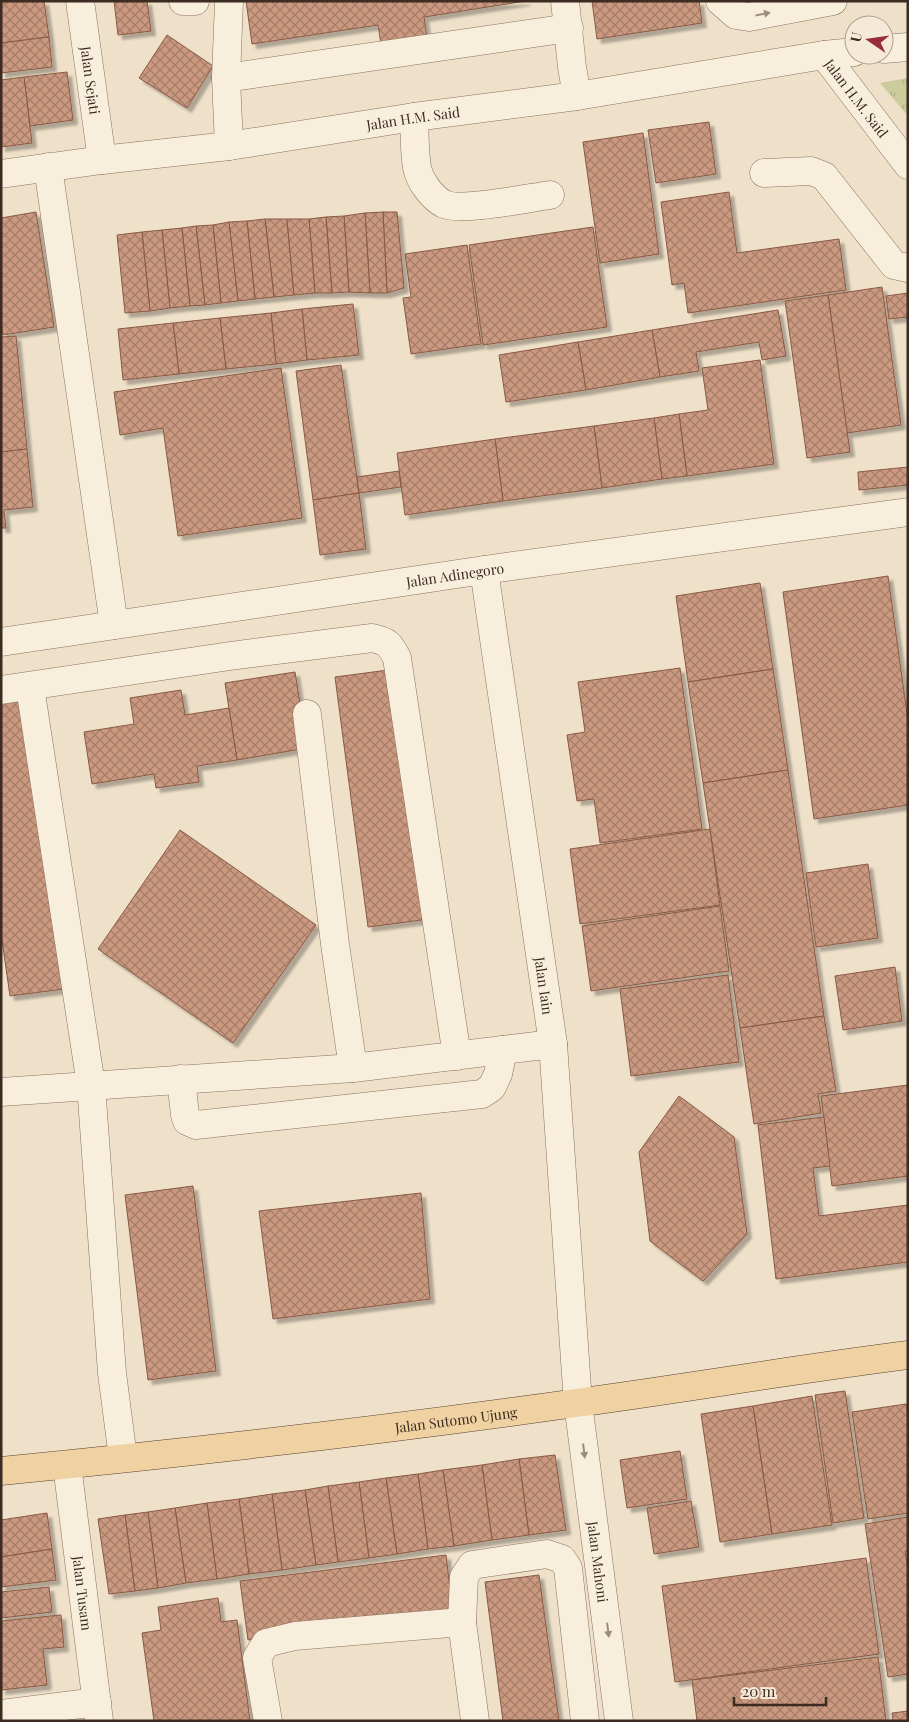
<svg xmlns="http://www.w3.org/2000/svg" width="909" height="1722" font-family="'Playfair Display',serif">
<style>
.park{fill:url(#park-tufts)}
.building{fill:url(#building-cross-hatch);stroke:#895944;filter:url(#shadow)}
.lines{fill:none;stroke-linecap:round;stroke-linejoin:round}
.minor-casing{stroke:#8a725e;stroke-width:29}
.major-casing{stroke:#584031;stroke-width:29}
.minor{stroke:#f8eedc;stroke-width:28}
.major{stroke:#efd1a2;stroke-width:28}
.oneway{fill:#9a8c7e}
.labels{text-anchor:middle;dominant-baseline:central;stroke-width:5;stroke-linejoin:round;paint-order:stroke}
.street-label{font-size:14px;fill:#3b2b21;stroke:#f5ead8}
</style>
<defs>
<pattern id="park-tufts" width="24" height="20" patternUnits="userSpaceOnUse" patternTransform="scale(1.25)"><rect width="24" height="20" fill="#cacc9c"/><path d="M3 7l-1-3M5 7V3M7 7l1-3M15 17l-1-3M17 17v-4M19 17l1-3" fill="none" stroke="#aeaf86"/></pattern>
<pattern id="building-cross-hatch" width="8" height="8" patternUnits="userSpaceOnUse" patternTransform="scale(1.25)"><rect width="8" height="8" fill="#cb9980"/><path d="M0 0l8 8M0 8l8-8" fill="none" stroke="#a67d68"/></pattern>
<filter id="shadow"><feDropShadow dx="4.5" dy="4.5" stdDeviation="1" flood-color="#0004"/></filter>
</defs>
<rect width="100%" height="100%" fill="#eee0c9"/>
<!-- park -->
<path class="park" d="M 908,78 L 908,116 L 880,83 Z"/>
<!-- building -->
<g class="building">
<path d="M 1,1 L 44,1 L 49,37 L 1,43 Z"/>
<path d="M 114,1 L 147,1 L 151,31 L 118,35 Z"/>
<path d="M 246,1 L 526,1 L 424,17 L 428,45 L 382,51 L 378,25 L 252,44 Z"/>
<path d="M 592,1 L 699,1 L 702,23 L 597,39 Z"/>
<path d="M 167,35 L 213,66 L 187,108 L 139,78 Z"/>
<path d="M 49,37 L 52,67 L 1,73 L 1,43 Z"/>
<path d="M 67,72 L 73,120 L 30,126 L 24,77 Z"/>
<path d="M 24,77 L 32,143 L 1,147 L 1,80 Z"/>
<path d="M 709,122 L 716,174 L 656,183 L 648,130 Z"/>
<path d="M 643,133 L 659,254 L 600,263 L 583,142 Z"/>
<path d="M 729,192 L 737,253 L 839,239 L 846,290 L 688,313 L 684,283 L 672,285 L 661,202 Z"/>
<path d="M 36,212 L 54,327 L 3,335 L 1,325 L 1,218 Z"/>
<path d="M 383,212 L 397,212 L 404,288 L 387,293 Z"/>
<path d="M 383,212 L 387,293 L 370,293 L 365,213 Z"/>
<path d="M 365,213 L 370,293 L 349,292 L 344,216 Z"/>
<path d="M 344,216 L 349,292 L 332,293 L 326,217 Z"/>
<path d="M 326,217 L 332,293 L 315,293 L 309,219 Z"/>
<path d="M 265,219 L 287,219 L 294,295 L 274,297 Z"/>
<path d="M 265,219 L 274,297 L 255,299 L 247,221 Z"/>
<path d="M 287,219 L 309,219 L 315,293 L 294,295 Z"/>
<path d="M 247,221 L 255,299 L 238,301 L 229,222 Z"/>
<path d="M 229,222 L 238,301 L 221,303 L 213,225 Z"/>
<path d="M 213,225 L 221,303 L 205,305 L 196,226 Z"/>
<path d="M 196,226 L 205,305 L 190,306 L 182,228 Z"/>
<path d="M 593,227 L 607,327 L 483,345 L 469,245 Z"/>
<path d="M 182,228 L 190,306 L 170,308 L 162,230 Z"/>
<path d="M 162,230 L 170,308 L 150,311 L 142,232 Z"/>
<path d="M 142,232 L 150,311 L 125,313 L 117,235 Z"/>
<path d="M 467,245 L 481,344 L 411,354 L 403,298 L 411,297 L 405,254 Z"/>
<path d="M 882,287 L 901,425 L 847,433 L 828,295 Z"/>
<path d="M 908,293 L 908,317 L 889,319 L 886,296 Z"/>
<path d="M 828,295 L 850,452 L 807,458 L 785,301 Z"/>
<path d="M 353,304 L 359,355 L 307,360 L 302,309 Z"/>
<path d="M 302,309 L 307,360 L 276,364 L 271,313 Z"/>
<path d="M 778,310 L 786,356 L 762,360 L 759,342 L 696,352 L 699,371 L 660,377 L 652,330 Z"/>
<path d="M 271,313 L 276,364 L 226,369 L 220,318 Z"/>
<path d="M 220,318 L 226,369 L 179,374 L 173,323 Z"/>
<path d="M 173,323 L 179,374 L 123,380 L 118,329 Z"/>
<path d="M 652,330 L 660,377 L 586,390 L 578,342 Z"/>
<path d="M 16,336 L 27,449 L 1,452 L 1,337 Z"/>
<path d="M 578,342 L 586,390 L 506,402 L 499,355 Z"/>
<path d="M 760,360 L 774,464 L 687,476 L 679,414 L 708,410 L 702,368 Z"/>
<path d="M 341,365 L 359,493 L 313,500 L 296,371 Z"/>
<path d="M 281,368 L 302,518 L 178,536 L 163,428 L 120,435 L 114,392 Z"/>
<path d="M 679,414 L 687,476 L 662,479 L 654,418 Z"/>
<path d="M 654,418 L 662,479 L 602,488 L 594,426 Z"/>
<path d="M 594,426 L 602,488 L 503,501 L 495,439 Z"/>
<path d="M 495,439 L 503,501 L 405,515 L 397,453 Z"/>
<path d="M 27,449 L 33,507 L 4,510 L 6,528 L 1,528 L 1,452 Z"/>
<path d="M 908,467 L 908,485 L 859,490 L 858,472 Z"/>
<path d="M 399,471 L 401,487 L 359,493 L 357,477 Z"/>
<path d="M 359,493 L 366,549 L 320,555 L 313,500 Z"/>
<path d="M 888,576 L 908,721 L 908,805 L 814,819 L 783,592 Z"/>
<path d="M 760,583 L 773,669 L 688,682 L 676,596 Z"/>
<path d="M 680,668 L 702,829 L 600,843 L 594,799 L 577,801 L 567,735 L 585,732 L 578,682 Z"/>
<path d="M 396,669 L 429,919 L 368,927 L 335,677 Z"/>
<path d="M 773,669 L 788,770 L 703,783 L 688,682 Z"/>
<path d="M 295,672 L 307,748 L 237,760 L 225,683 Z"/>
<path d="M 181,690 L 185,715 L 229,708 L 237,760 L 197,766 L 199,782 L 156,788 L 154,774 L 92,784 L 84,732 L 134,724 L 130,698 Z"/>
<path d="M 25,696 L 64,989 L 10,996 L 1,933 L 1,699 Z"/>
<path d="M 788,770 L 824,1016 L 740,1028 L 703,783 Z"/>
<path d="M 710,829 L 720,905 L 580,924 L 570,849 Z"/>
<path d="M 180,830 L 316,925 L 233,1043 L 98,949 Z"/>
<path d="M 868,864 L 878,938 L 816,947 L 806,873 Z"/>
<path d="M 720,906 L 729,971 L 591,991 L 582,926 Z"/>
<path d="M 895,967 L 902,1021 L 843,1030 L 835,976 Z"/>
<path d="M 728,975 L 739,1062 L 631,1076 L 620,989 Z"/>
<path d="M 824,1016 L 836,1091 L 818,1094 L 821,1113 L 754,1124 L 740,1028 Z"/>
<path d="M 908,1085 L 908,1176 L 832,1186 L 821,1096 Z"/>
<path d="M 679,1096 L 734,1137 L 747,1234 L 703,1281 L 650,1241 L 639,1152 Z"/>
<path d="M 824,1117 L 830,1166 L 813,1168 L 819,1216 L 908,1205 L 908,1262 L 776,1279 L 758,1125 Z"/>
<path d="M 193,1186 L 216,1371 L 148,1380 L 125,1195 Z"/>
<path d="M 421,1193 L 430,1299 L 273,1319 L 259,1211 Z"/>
<path d="M 845,1391 L 864,1518 L 833,1523 L 815,1395 Z"/>
<path d="M 812,1396 L 832,1525 L 772,1534 L 753,1406 Z"/>
<path d="M 906,1404 L 908,1415 L 908,1513 L 868,1519 L 852,1412 Z"/>
<path d="M 753,1406 L 772,1534 L 720,1542 L 701,1414 Z"/>
<path d="M 680,1451 L 687,1499 L 627,1508 L 620,1460 Z"/>
<path d="M 555,1455 L 566,1530 L 529,1535 L 519,1459 Z"/>
<path d="M 519,1459 L 529,1535 L 492,1540 L 482,1465 Z"/>
<path d="M 482,1465 L 492,1540 L 454,1546 L 443,1470 Z"/>
<path d="M 443,1470 L 454,1546 L 428,1549 L 418,1474 Z"/>
<path d="M 418,1474 L 428,1549 L 397,1554 L 386,1478 Z"/>
<path d="M 386,1478 L 397,1554 L 369,1558 L 359,1482 Z"/>
<path d="M 359,1482 L 369,1558 L 338,1562 L 328,1486 Z"/>
<path d="M 328,1486 L 338,1562 L 316,1565 L 305,1490 Z"/>
<path d="M 305,1490 L 316,1565 L 282,1570 L 272,1494 Z"/>
<path d="M 272,1494 L 282,1570 L 249,1574 L 239,1499 Z"/>
<path d="M 239,1499 L 249,1574 L 217,1579 L 207,1503 Z"/>
<path d="M 691,1501 L 699,1547 L 654,1554 L 647,1508 Z"/>
<path d="M 207,1503 L 217,1579 L 186,1583 L 175,1508 Z"/>
<path d="M 175,1508 L 186,1583 L 158,1588 L 148,1512 Z"/>
<path d="M 148,1512 L 158,1588 L 135,1591 L 125,1515 Z"/>
<path d="M 47,1513 L 52,1549 L 1,1557 L 1,1520 Z"/>
<path d="M 125,1515 L 135,1591 L 109,1594 L 98,1519 Z"/>
<path d="M 908,1517 L 908,1551 L 905,1551 L 908,1569 L 908,1674 L 888,1677 L 865,1524 Z"/>
<path d="M 52,1549 L 56,1580 L 1,1587 L 1,1557 Z"/>
<path d="M 446,1555 L 453,1614 L 248,1640 L 240,1581 Z"/>
<path d="M 866,1558 L 879,1654 L 675,1682 L 662,1586 Z"/>
<path d="M 539,1575 L 559,1721 L 503,1721 L 485,1582 Z"/>
<path d="M 49,1587 L 52,1612 L 1,1618 L 1,1592 Z"/>
<path d="M 218,1598 L 221,1622 L 237,1620 L 250,1721 L 154,1721 L 142,1633 L 161,1630 L 158,1607 Z"/>
<path d="M 61,1615 L 64,1647 L 43,1649 L 47,1685 L 1,1690 L 1,1621 Z"/>
<path d="M 878,1657 L 886,1721 L 697,1721 L 692,1680 Z"/>
<path d="M 908,1711 L 908,1721 L 893,1721 L 892,1713 Z"/>
</g>
<g class="lines">
<defs>
<g id="minor">
<path id="s1" d="M 80,1 L 102,160"/>
<path d="M 183,1 L 195,1"/>
<path d="M 229,1 L 226,78 L 229,146"/>
<path d="M 565,1 L 572,67 L 577,96"/>
<path d="M 720,1 L 736,15 L 749,17 L 833,1"/>
<path d="M 884,49 L 908,47"/>
<path id="s2" d="M 824,55 L 908,165"/>
<path d="M 226,78 L 569,28"/>
<path d="M 414,117 C 415,134 414,151 417,167 C 419,180 432,198 444,204 C 461,212 528,198 550,195"/>
<path d="M 48,167 L 114,625"/>
<path d="M 764,173 L 811,171 L 824,176 L 894,265 L 908,268"/>
<path id="s3" d="M 1,174 L 102,160 L 229,146 L 414,117 L 577,96 L 824,55 L 854,52"/>
<path id="s4" d="M 484,570 L 553,1044 L 578,1403 L 619,1721"/>
<path id="s5" d="M 1,642 L 484,570 L 908,512"/>
<path d="M 30,687 L 91,1085 L 112,1373 L 123,1458"/>
<path d="M 1,690 L 230,656 L 372,638 C 387,641 390,644 397,658 L 457,1056"/>
<path d="M 307,714 L 335,944 L 353,1068"/>
<path d="M 181,1079 L 185,1115 L 187,1121 L 196,1125 L 482,1094 L 492,1087 L 498,1074 L 503,1050"/>
<path d="M 1,1092 L 353,1068 L 553,1044"/>
<path id="s6" d="M 67,1465 L 99,1721"/>
<path d="M 462,1622 L 464,1577 L 472,1565 L 547,1554 L 562,1559 L 568,1568 L 585,1721"/>
<path d="M 1,1714 L 97,1702"/>
<path d="M 268,1721 L 257,1658 L 266,1643 L 295,1636 L 462,1622 L 475,1721"/>
</g>
<g id="major">
<path id="s7" d="M 1,1471 C 193,1452 385,1430 576,1403 C 687,1388 797,1369 908,1355"/>
</g>
</defs>
<!-- minor casing -->
<use href="#minor" class="minor-casing"/>
<!-- major casing -->
<use href="#major" class="major-casing"/>
<!-- minor -->
<use href="#minor" class="minor"/>
<!-- major -->
<use href="#major" class="major"/>
</g>
<!-- one-way arrows -->
<defs><path id="oneway-solid" d="M-6-.8H1V-3.2L6.5 0L1 3.2V.8H-6Z" transform="scale(1.25)"/></defs>
<g class="oneway">
<use href="#oneway-solid" transform="translate(763 14) rotate(-11)"/>
<use href="#oneway-solid" transform="translate(584 1451) rotate(83)"/>
<use href="#oneway-solid" transform="translate(608 1630) rotate(83)"/>
</g>
<g class="labels">
<!-- street labels -->
<g class="street-label">
<text stroke="none"><textPath href="#s1" startOffset="80">Jalan Sejati</textPath></text>
<text stroke="none"><textPath href="#s2" startOffset="54">Jalan H.M. Said</textPath></text>
<text stroke="none"><textPath href="#s3" startOffset="416">Jalan H.M. Said</textPath></text>
<text stroke="none"><textPath href="#s5" startOffset="459">Jalan Adinegoro</textPath></text>
<text stroke="none"><textPath href="#s4" startOffset="420">Jalan Iain</textPath></text>
<text stroke="none"><textPath href="#s7" startOffset="458">Jalan Sutomo Ujung</textPath></text>
<text stroke="none"><textPath href="#s4" startOffset="999">Jalan Mahoni</textPath></text>
<text stroke="none"><textPath href="#s6" startOffset="129">Jalan Tusam</textPath></text>
</g>
</g>
<!-- border -->
<rect width="909" height="1722" fill="none" stroke="#3b2b21" stroke-width="5"/>
<!-- north arrow -->
<g transform="translate(869 40) rotate(283)"><circle r="24" fill="#f5ead8" stroke="#ab9e8f"/>
<path d="M0-4L9 19L0 12L-9 19Z" fill="#982f38"/>
<text y="-8" font-size="14" font-weight="bold" text-anchor="middle" fill="#3b2b21">U</text>
</g>
<!-- scale -->
<path d="M734 1697v8h92v-8" fill="none" stroke="#3b2b21" stroke-width="2.5"/>
<text x="742" y="1697" font-size="15" fill="#3b2b21" stroke="#f5ead8" stroke-width="4" paint-order="stroke">20 m</text>
</svg>
